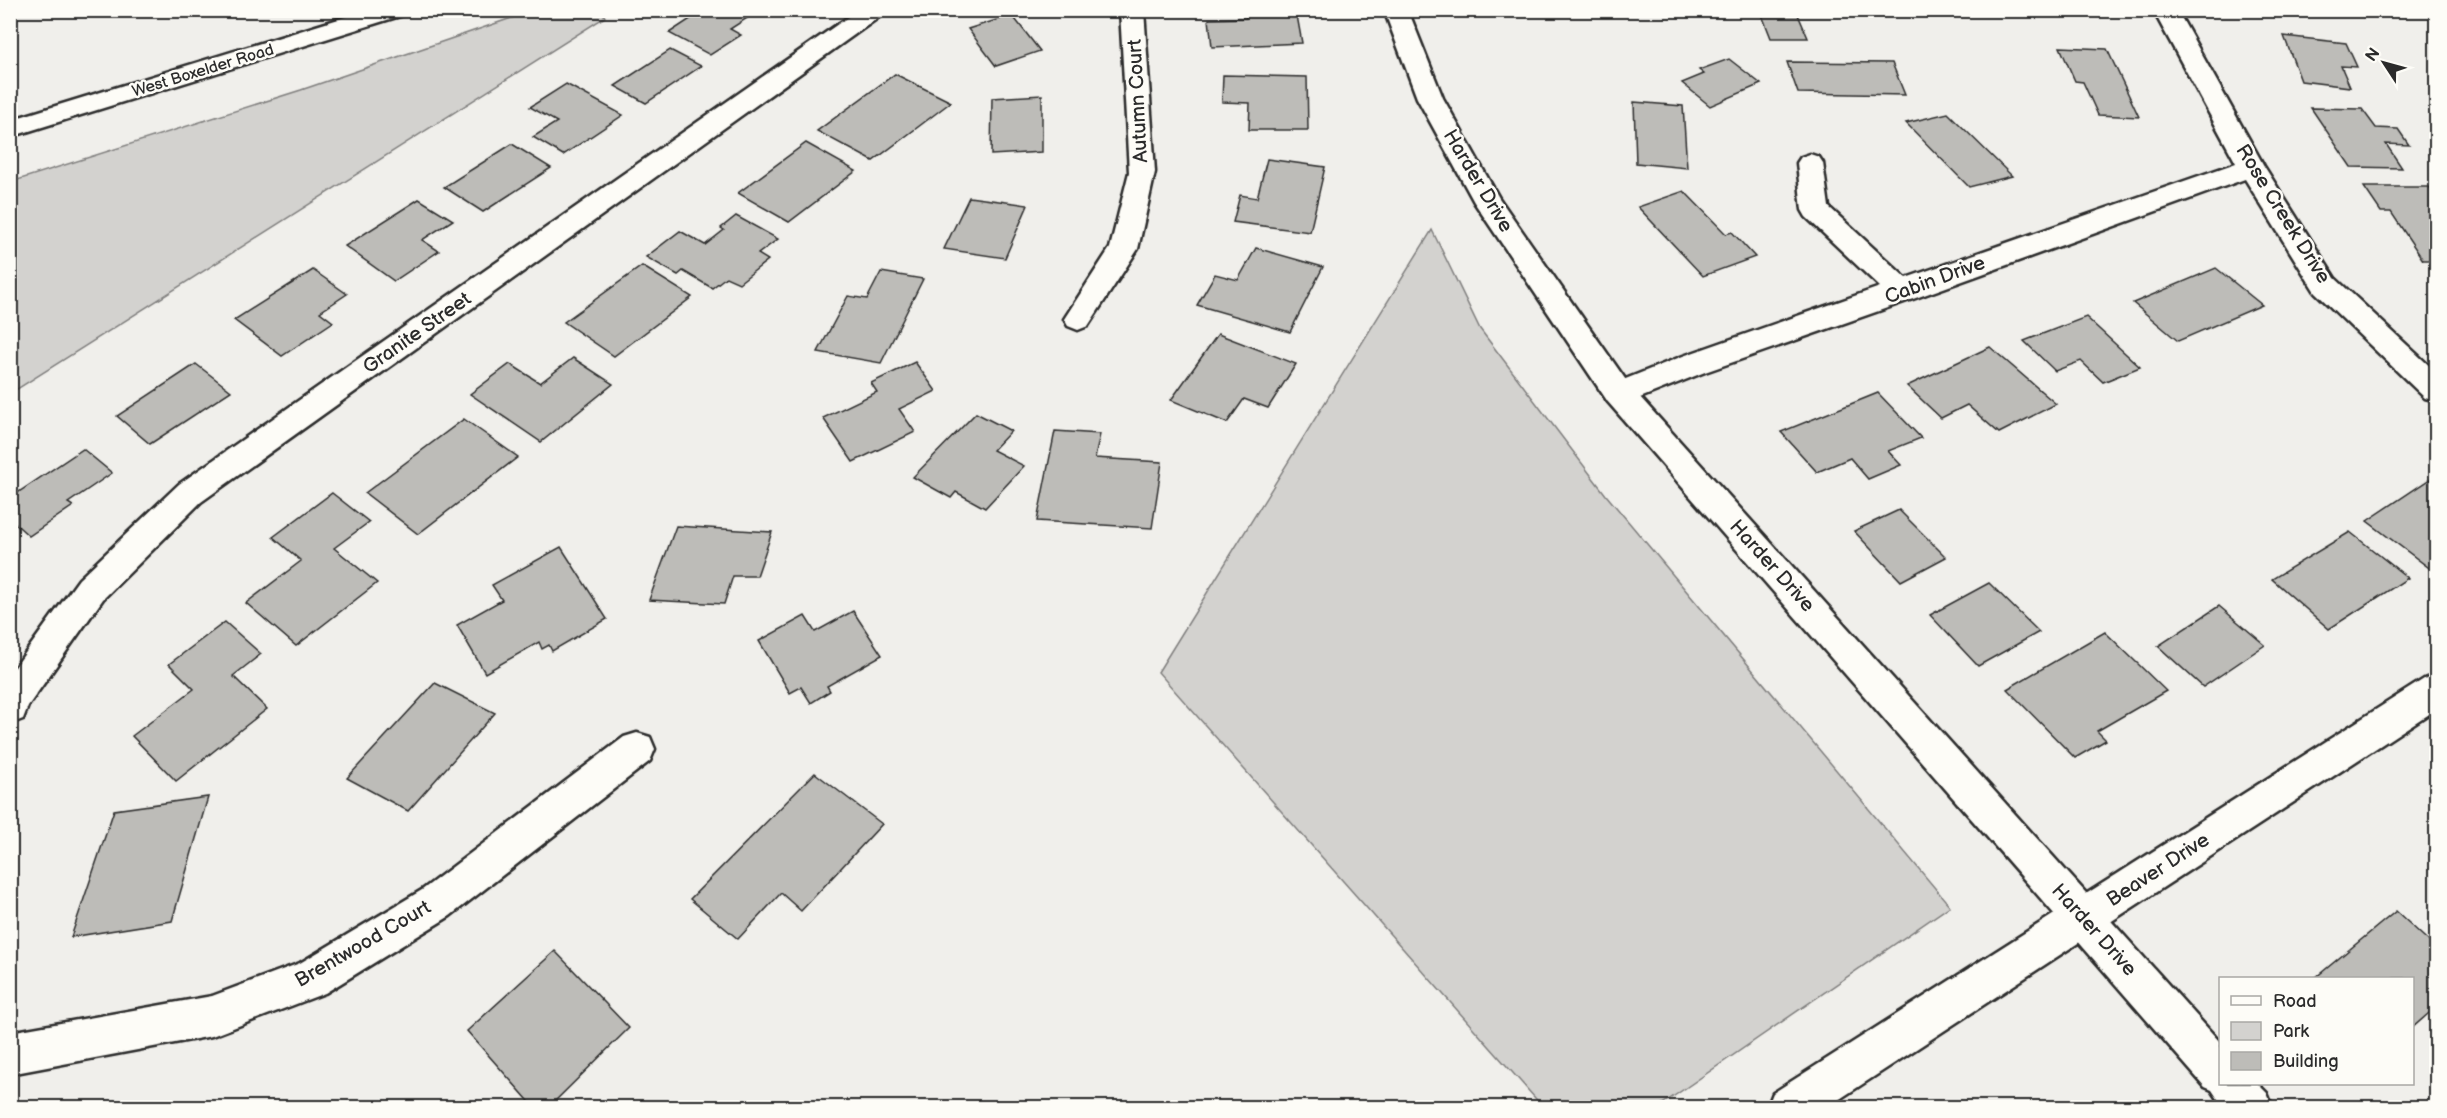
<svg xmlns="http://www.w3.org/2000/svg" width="2447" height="1118" font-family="'Balsamiq Sans',sans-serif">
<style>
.green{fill:#d3d2cf;stroke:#7f7e7d;stroke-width:1.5}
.building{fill:#bdbcb8;stroke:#2b2b2b;stroke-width:1.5}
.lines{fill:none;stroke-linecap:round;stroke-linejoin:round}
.street-casing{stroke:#2b2b2b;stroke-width:5}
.secondary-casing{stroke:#2b2b2b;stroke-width:5}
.street{fill:#fdfcf7;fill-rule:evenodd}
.secondary{fill:#fdfcf7;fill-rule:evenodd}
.labels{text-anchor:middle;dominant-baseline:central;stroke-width:5;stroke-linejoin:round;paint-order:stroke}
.far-street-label{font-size:16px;fill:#2b2b2b;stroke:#fdfcf7}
.street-label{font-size:20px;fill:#2b2b2b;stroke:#fdfcf7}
</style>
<rect width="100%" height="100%" fill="#f0efeb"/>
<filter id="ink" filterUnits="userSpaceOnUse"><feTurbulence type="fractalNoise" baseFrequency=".0167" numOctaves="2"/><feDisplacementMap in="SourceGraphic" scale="12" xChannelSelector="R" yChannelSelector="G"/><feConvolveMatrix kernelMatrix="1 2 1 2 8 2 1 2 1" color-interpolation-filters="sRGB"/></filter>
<g filter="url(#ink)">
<!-- green -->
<g class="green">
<path d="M 532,11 L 602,11 L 605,17 L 11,393 L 11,182 L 301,90 Z"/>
<path d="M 1432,230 L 1480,329 L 1606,495 L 1950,906 L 1658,1107 L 1543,1107 L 1158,672 Z"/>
</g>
<!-- building -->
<g class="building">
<path d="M 704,10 L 750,10 L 747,13 L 752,15 L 730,29 L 741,35 L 710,55 L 669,33 Z"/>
<path d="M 1245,10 L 1296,10 L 1302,43 L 1212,47 L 1209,19 L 1246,18 Z"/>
<path d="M 1760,10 L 1796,10 L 1808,38 L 1771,38 Z"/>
<path d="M 2032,10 L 2085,10 L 2087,14 L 2033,12 Z"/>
<path d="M 2258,10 L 2306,10 L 2308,15 L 2259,11 Z"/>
<path d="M 1012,15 L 1040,51 L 996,66 L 968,29 Z"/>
<path d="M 2284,36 L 2346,43 L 2357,67 L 2341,66 L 2350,87 L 2301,81 Z"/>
<path d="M 2060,47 L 2107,49 L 2139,117 L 2098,115 L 2083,82 L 2075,81 Z"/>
<path d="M 670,50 L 701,66 L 646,103 L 615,86 Z"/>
<path d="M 1729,59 L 1761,84 L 1710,106 L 1682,83 L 1704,74 L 1699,70 Z"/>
<path d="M 1787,62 L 1892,63 L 1905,95 L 1798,93 Z"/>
<path d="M 895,74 L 951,102 L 873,161 L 817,131 Z"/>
<path d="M 1223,75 L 1307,77 L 1308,130 L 1249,130 L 1250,103 L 1222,102 Z"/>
<path d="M 566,84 L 623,115 L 563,155 L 533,137 L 557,122 L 530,107 Z"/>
<path d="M 1042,95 L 1042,152 L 991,155 L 992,98 Z"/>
<path d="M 1634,102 L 1683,106 L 1687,168 L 1636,163 Z"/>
<path d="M 2311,108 L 2362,109 L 2376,128 L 2398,129 L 2409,145 L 2386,144 L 2402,168 L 2351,167 Z"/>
<path d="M 1948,113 L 2012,176 L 1969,187 L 1906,123 Z"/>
<path d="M 806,143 L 856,171 L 789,222 L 738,193 Z"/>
<path d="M 512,144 L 551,168 L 483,212 L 444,187 Z"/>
<path d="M 1267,159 L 1325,167 L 1310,232 L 1233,222 L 1240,195 L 1257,198 Z"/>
<path d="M 2364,187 L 2429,187 L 2436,198 L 2436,260 L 2423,260 L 2391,212 L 2381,212 Z"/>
<path d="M 1684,191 L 1726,234 L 1732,232 L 1755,257 L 1703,276 L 1638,207 Z"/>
<path d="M 969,197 L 1028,205 L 1005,258 L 944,249 Z"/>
<path d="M 419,199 L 453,220 L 422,240 L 439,251 L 394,281 L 345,246 Z"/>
<path d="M 736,216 L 778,239 L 758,254 L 768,260 L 739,283 L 726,277 L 712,288 L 683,271 L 678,275 L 646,257 L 680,231 L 705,245 L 724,230 L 721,228 Z"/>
<path d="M 1256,248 L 1323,267 L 1290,332 L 1197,305 L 1215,274 L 1238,280 Z"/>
<path d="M 642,266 L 692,297 L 614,356 L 564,322 Z"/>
<path d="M 2216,268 L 2262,305 L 2178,341 L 2133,303 Z"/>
<path d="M 313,270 L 347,294 L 320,312 L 333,322 L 282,356 L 234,320 Z"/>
<path d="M 881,272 L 923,279 L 881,363 L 818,352 L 848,296 L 867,299 Z"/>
<path d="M 2086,317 L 2140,367 L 2103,382 L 2081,361 L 2055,371 L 2024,341 Z"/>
<path d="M 1218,334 L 1296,364 L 1268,408 L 1244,399 L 1227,423 L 1171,400 Z"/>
<path d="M 1990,347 L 2056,404 L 1999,433 L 1967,405 L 1941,418 L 1907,386 Z"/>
<path d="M 573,358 L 613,384 L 541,442 L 470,394 L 510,364 L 540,383 Z"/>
<path d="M 915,362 L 936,391 L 899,409 L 915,432 L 853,462 L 823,418 L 877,392 L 871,383 Z"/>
<path d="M 196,364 L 231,391 L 150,444 L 117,416 Z"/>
<path d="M 1878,393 L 1921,438 L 1888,451 L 1901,465 L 1868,479 L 1850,458 L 1817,472 L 1781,432 Z"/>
<path d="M 976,413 L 1011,431 L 993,450 L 1024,466 L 985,508 L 956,492 L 951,498 L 913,477 Z"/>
<path d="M 464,419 L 518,457 L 418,534 L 365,493 Z"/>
<path d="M 1055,431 L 1100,434 L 1095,458 L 1162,462 L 1152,528 L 1037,521 Z"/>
<path d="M 83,449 L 112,473 L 68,503 L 73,506 L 29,536 L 10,519 L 10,498 Z"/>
<path d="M 2436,475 L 2436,567 L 2432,570 L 2367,521 Z"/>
<path d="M 332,493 L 369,522 L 334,548 L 377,583 L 296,646 L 246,603 L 301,561 L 273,537 Z"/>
<path d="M 1899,510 L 1946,557 L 1901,581 L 1854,531 Z"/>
<path d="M 676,526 L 772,532 L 757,576 L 733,576 L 724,604 L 649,600 Z"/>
<path d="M 2350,532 L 2408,578 L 2329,629 L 2272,579 Z"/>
<path d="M 561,547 L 607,619 L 552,651 L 549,645 L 542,649 L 539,642 L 485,673 L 457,625 L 502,600 L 492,585 Z"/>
<path d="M 1989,583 L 2039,632 L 1978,666 L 1930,615 Z"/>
<path d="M 2219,606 L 2265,645 L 2203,687 L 2158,646 Z"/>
<path d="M 853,611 L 882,655 L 827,686 L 830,691 L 811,703 L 801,687 L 790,693 L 759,641 L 805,616 L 815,632 Z"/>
<path d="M 225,622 L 261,654 L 233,676 L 267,709 L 176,781 L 132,736 L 194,689 L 169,664 Z"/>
<path d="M 2105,632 L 2166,691 L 2097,731 L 2106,740 L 2075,758 L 2007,689 Z"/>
<path d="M 435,683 L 495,713 L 408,811 L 347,778 Z"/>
<path d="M 815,773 L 882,824 L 801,911 L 781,893 L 738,939 L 690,899 Z"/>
<path d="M 208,797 L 172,921 L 71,937 L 114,810 Z"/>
<path d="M 2396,911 L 2436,948 L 2436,1007 L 2412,1028 L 2412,978 L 2315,978 Z"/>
<path d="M 555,951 L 629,1028 L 548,1108 L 535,1108 L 467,1031 Z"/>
</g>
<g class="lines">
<defs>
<g id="street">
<path d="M 858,10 L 886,10 L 882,15 L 201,502 L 103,599 L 28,706 L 23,719 L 10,724 L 10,674 L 79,579 L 179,484 Z"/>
<path d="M 1120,10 L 1144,10 L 1155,172 L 1138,249 L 1088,326 L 1078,330 L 1068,326 L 1064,319 L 1110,248 L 1129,172 Z"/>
<path d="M 2153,10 L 2177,10 L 2264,166 L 2335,278 L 2436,372 L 2436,401 L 2425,398 L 2315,292 L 2245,179 L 1913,299 L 1705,372 L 1630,402 L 1619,405 L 1608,402 L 1604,394 L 1608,386 L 1683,356 L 1880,287 L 1806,217 L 1802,210 L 1797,163 L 1801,157 L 1810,154 L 1819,157 L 1823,163 L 1829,207 L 1906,278 L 2236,163 Z"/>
<path d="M 2436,674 L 2436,709 L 1826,1108 L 1767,1108 L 1773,1093 L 2424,679 Z"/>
<path d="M 637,733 L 650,737 L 655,749 L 650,761 L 450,916 L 325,993 L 212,1036 L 10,1074 L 10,1032 L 212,996 L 300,963 L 422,890 L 624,737 Z"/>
</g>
<g id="secondary">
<path d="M 368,10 L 407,10 L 403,15 L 10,137 L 10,120 Z"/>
<path d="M 1384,10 L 1408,10 L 1443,98 L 1499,198 L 1630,386 L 2220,1042 L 2220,1084 L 2258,1084 L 2267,1093 L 2273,1108 L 2224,1108 L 2212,1090 L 2205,1087 L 1608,402 L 1474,202 L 1417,98 Z"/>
</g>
</defs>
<!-- street casing -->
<use href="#street" class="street-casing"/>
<!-- secondary casing -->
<use href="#secondary" class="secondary-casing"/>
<!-- street -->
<use href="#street" class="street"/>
<!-- secondary -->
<use href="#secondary" class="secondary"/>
</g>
</g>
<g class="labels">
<!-- far-street labels -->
<g class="far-street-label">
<text transform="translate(203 71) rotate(-17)">West Boxelder Road</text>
</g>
<!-- street labels -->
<g class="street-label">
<text transform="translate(1138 101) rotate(-93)">Autumn Court</text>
<text transform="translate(1478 181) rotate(59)">Harder Drive</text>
<text transform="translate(2283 214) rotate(58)">Rose Creek Drive</text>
<text transform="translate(1935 280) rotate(-20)">Cabin Drive</text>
<text transform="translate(417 333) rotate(-35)">Granite Street</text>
<text transform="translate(1772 566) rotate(48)">Harder Drive</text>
<text transform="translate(2158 870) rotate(-33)">Beaver Drive</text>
<text transform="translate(2094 930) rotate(48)">Harder Drive</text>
<text transform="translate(363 944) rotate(-30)">Brentwood Court</text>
</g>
</g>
<!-- margin -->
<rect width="2447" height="1118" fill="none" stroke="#fdfcf7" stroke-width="36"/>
<rect x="18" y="18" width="2411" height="1082" fill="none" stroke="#2b2b2b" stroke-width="2" filter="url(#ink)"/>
<!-- legend -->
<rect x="2219" y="977" width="195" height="108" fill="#fdfcf7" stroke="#a9a8a5" stroke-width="1.5"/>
<rect x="2231" y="996" width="30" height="9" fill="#fdfcf7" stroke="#a9a8a5" stroke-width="1.5"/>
<text x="2273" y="1007" font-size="18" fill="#2b2b2b">Road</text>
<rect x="2231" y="1022" width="30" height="18" fill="#d3d2cf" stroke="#a9a8a5" stroke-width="1.5"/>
<text x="2273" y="1037" font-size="18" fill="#2b2b2b">Park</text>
<rect x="2231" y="1052" width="30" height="18" fill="#bdbcb8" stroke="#a9a8a5" stroke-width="1.5"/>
<text x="2273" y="1067" font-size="18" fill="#2b2b2b">Building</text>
<!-- north arrow -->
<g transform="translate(2384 63) rotate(306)" stroke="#fdfcf7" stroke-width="4.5" paint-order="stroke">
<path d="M0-4.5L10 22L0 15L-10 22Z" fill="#2b2b2b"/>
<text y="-9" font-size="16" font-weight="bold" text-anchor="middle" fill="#2b2b2b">N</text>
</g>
</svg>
